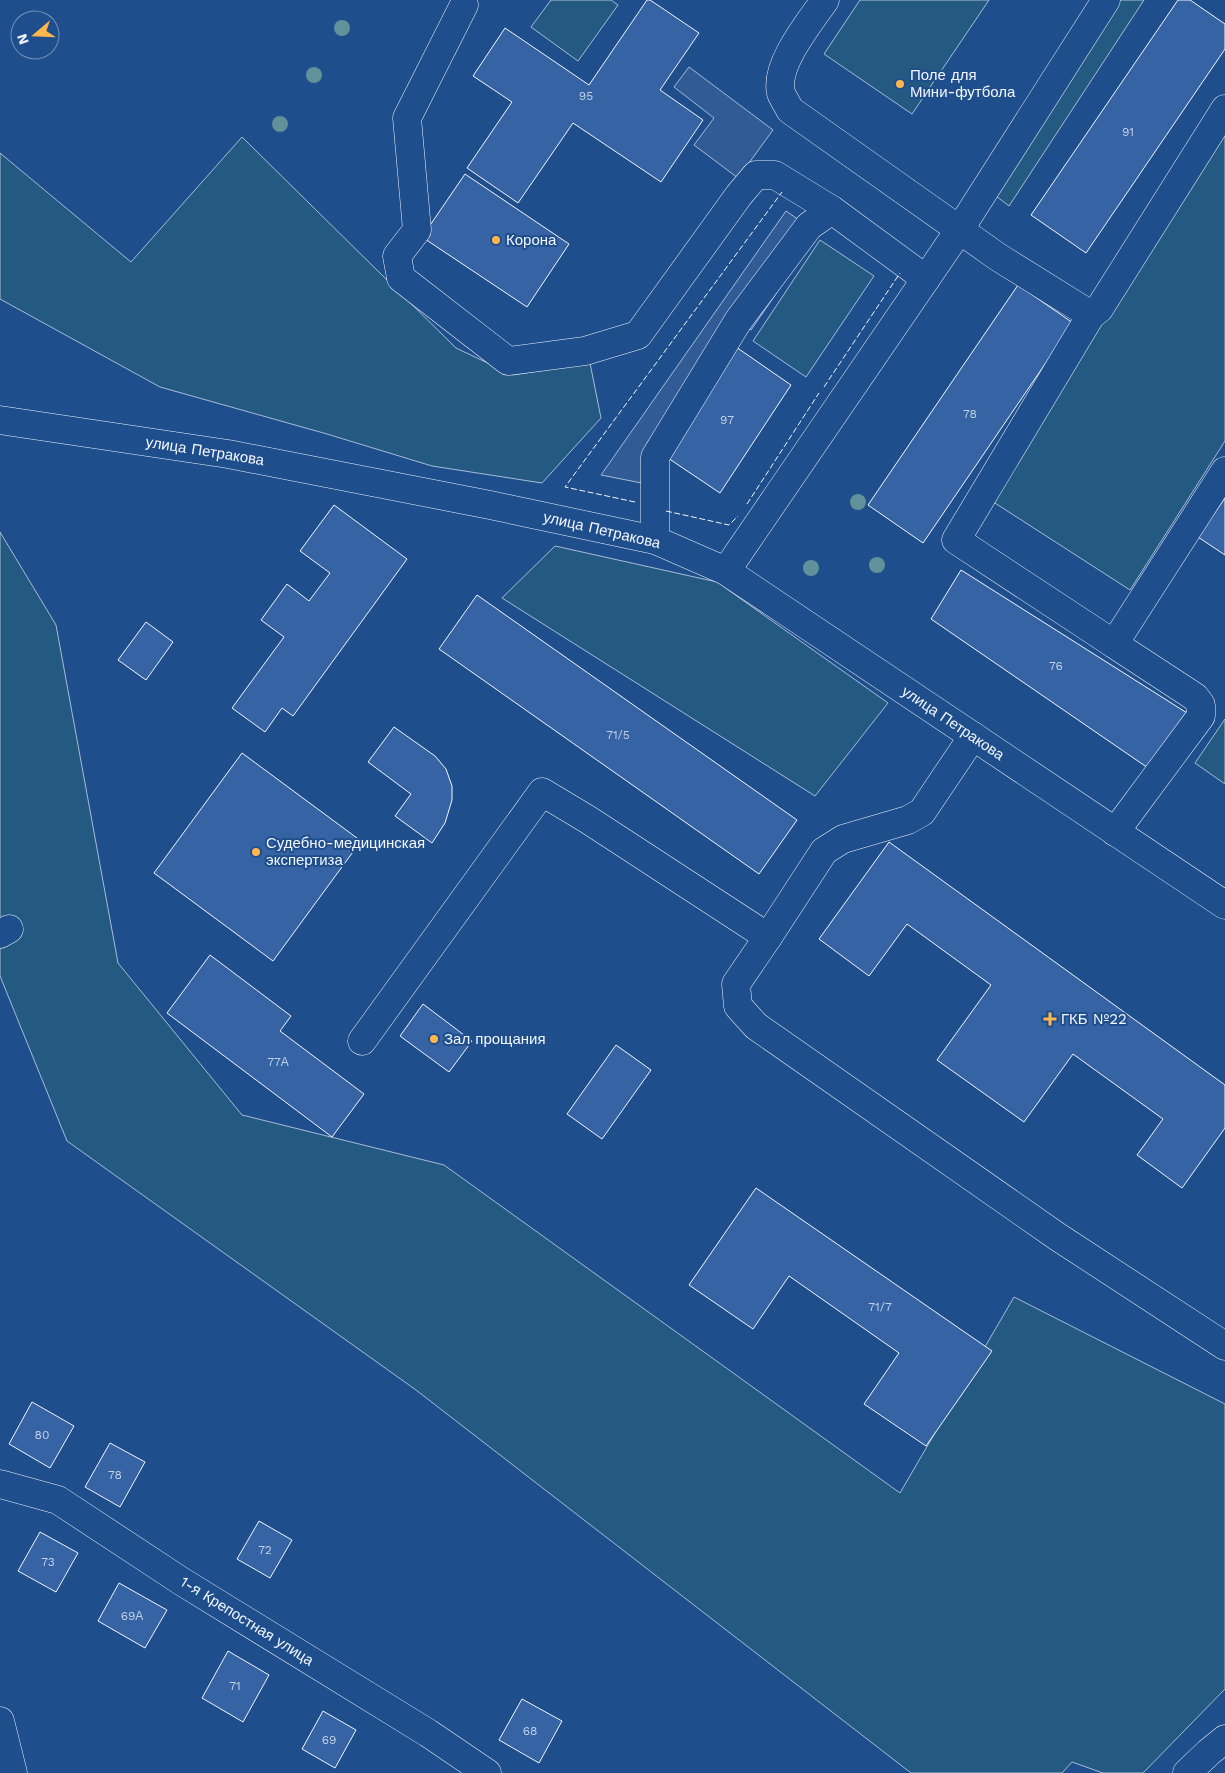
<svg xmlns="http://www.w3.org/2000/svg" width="1225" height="1773" font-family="'Work Sans',sans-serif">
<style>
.green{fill:#245a82;stroke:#a8bbd7}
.parking{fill:#305b95;stroke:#a8bbd7}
.building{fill:#3563a3;stroke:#f2f6ff}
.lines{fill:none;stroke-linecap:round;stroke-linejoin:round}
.minor-casing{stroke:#f2f6ff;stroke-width:29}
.minor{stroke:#1f4e8c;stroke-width:28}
.fence{stroke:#f2f6ff;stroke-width:1;stroke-dasharray:6 2.5;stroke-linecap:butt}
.tree{fill:#61919a}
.poi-dot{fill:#ffb74d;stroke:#1f4e8c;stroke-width:2}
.labels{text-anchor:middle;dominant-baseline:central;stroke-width:4;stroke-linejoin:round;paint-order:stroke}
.number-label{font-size:12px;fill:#c3d1e8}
.poi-label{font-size:15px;fill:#f2f6ff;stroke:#1f4e8c;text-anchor:start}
.street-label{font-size:15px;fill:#f2f6ff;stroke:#1f4e8c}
</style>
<rect width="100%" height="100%" fill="#1f4e8c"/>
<!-- green -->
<g class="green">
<path d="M 551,0 L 611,0 L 618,5 L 578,61 L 531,27 Z"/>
<path d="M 860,0 L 989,0 L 912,114 L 824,54 Z"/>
<path d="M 1112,0 L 1144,0 L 1009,206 L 987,189 Z"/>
<path d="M 1225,119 L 1225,441 L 1130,590 L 984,496 Z"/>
<path d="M 242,137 L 456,348 L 513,375 L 590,363 L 601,418 L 542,483 L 432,466 L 327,434 L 160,387 L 0,299 L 0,153 L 131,262 Z"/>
<path d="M 820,240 L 874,276 L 806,377 L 753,341 Z"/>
<path d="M 0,532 L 56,625 L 118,963 L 242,1115 L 444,1165 L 900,1493 L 1014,1297 L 1225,1404 L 1225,1689 L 1143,1773 L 1103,1773 L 1072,1762 L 1062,1773 L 911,1773 L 416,1390 L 67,1141 L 0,976 Z"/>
<path d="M 555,546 L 717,582 L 888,703 L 815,796 L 502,598 Z"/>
<path d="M 1225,719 L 1225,784 L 1195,763 Z"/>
</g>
<!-- parking -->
<g class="parking">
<path d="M 689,67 L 773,130 L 738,178 L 694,145 L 714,118 L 674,87 Z"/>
<path d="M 786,211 L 818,233 L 751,330 L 731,320 L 647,443 L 661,464 L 662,487 L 601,475 Z"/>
</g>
<!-- building -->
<g class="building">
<path d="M 647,0 L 650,0 L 699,33 L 660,90 L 703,120 L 661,182 L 573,123 L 518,203 L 467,168 L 512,102 L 473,76 L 505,28 L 589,85 Z"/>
<path d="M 1178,0 L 1190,0 L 1225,24 L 1225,49 L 1086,253 L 1031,215 Z"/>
<path d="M 465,174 L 569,244 L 527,307 L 422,237 Z"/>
<path d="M 1018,285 L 1073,323 L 923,543 L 868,505 Z"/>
<path d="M 736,347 L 791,385 L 720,493 L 662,454 Z"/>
<path d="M 1225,498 L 1225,555 L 1198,537 Z"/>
<path d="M 334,505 L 407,559 L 293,716 L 282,708 L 265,732 L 232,708 L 284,637 L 261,620 L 287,584 L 309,601 L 330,573 L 300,551 Z"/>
<path d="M 961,570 L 1187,713 L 1151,770 L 931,619 Z"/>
<path d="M 477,595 L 797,820 L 759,874 L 439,649 Z"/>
<path d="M 146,622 L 173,642 L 146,680 L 118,660 Z"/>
<path d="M 394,727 L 435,756 L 446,769 L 452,786 L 452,800 L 445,823 L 432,843 L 395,816 L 411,794 L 368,762 Z"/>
<path d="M 242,753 L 361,841 L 273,961 L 154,873 Z"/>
<path d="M 889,842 L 1225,1085 L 1225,1128 L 1182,1188 L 1137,1155 L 1163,1119 L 1073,1054 L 1024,1122 L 937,1060 L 991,985 L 907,924 L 869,976 L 819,939 Z"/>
<path d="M 210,955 L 291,1016 L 280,1031 L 364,1094 L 332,1137 L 167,1013 Z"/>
<path d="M 423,1004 L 472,1041 L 449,1072 L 400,1036 Z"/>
<path d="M 616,1045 L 651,1070 L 602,1139 L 567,1114 Z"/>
<path d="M 756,1188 L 992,1351 L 926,1446 L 864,1404 L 899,1353 L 789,1276 L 753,1329 L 689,1285 Z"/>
<path d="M 32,1402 L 74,1426 L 50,1468 L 9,1444 Z"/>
<path d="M 110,1443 L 145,1462 L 120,1507 L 85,1487 Z"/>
<path d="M 259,1521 L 292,1540 L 270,1578 L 237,1559 Z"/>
<path d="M 40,1532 L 78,1553 L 56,1592 L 18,1571 Z"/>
<path d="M 119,1583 L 167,1610 L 145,1648 L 98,1621 Z"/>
<path d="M 228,1651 L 269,1675 L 243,1722 L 202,1698 Z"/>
<path d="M 522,1699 L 562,1721 L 539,1763 L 499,1740 Z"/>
<path d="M 323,1711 L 356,1730 L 335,1768 L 302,1749 Z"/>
</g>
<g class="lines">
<defs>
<g id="minor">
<path d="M 825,0 C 810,22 774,65 781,93 C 783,98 787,104 790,110 L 998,257 L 1091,315"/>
<path d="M 464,5 L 407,118 L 417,230 L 397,256 L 401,278 L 508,361 L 585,351 L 638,335 L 739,195 L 756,175 L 775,175 L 832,210 L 926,279"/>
<path d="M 1225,109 L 1099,309 L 1091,315 L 956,540 L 1114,644 L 1225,471"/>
<path d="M 0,420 L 228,454 L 490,505 L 655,540 L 726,571 L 1225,905"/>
<path d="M 655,540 L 655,457 L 738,321 L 809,226 L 832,210"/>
<path d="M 726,571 L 960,229 L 1106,0"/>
<path d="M 1114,644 L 1195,697 L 1201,705 L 1201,716 L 1115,832"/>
<path d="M 0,934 L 9,929"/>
<path d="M 768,937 L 824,851 L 843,839 L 908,820 L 922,812 L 973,736"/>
<path d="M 362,1041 L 542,792 L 587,819 L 768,937 L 736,984 L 738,1006 L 756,1026 L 1058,1237 L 1225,1346"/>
<path d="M 0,1484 L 58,1500 L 181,1581 L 428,1733 L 487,1773"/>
<path d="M 0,1721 L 13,1773"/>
<path d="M 1187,1773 L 1209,1752 L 1225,1739"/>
</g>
</defs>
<!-- minor casing -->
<use href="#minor" class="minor-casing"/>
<!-- minor -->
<use href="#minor" class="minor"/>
<!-- fence -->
<g class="fence">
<path d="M 824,387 L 900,273"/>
<path d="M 635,502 L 565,487 L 782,192"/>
<path d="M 747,504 L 819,393"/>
<path d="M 666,511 L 729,525 L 738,516"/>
</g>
</g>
<!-- trees -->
<g class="tree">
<circle cx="342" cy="28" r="8"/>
<circle cx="314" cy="75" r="8"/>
<circle cx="280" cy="124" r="8"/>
<circle cx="858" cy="502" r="8"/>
<circle cx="877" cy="565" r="8"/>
<circle cx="811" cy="568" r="8"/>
</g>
<!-- markers -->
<g class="poi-dot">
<circle cx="900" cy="84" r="5"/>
<circle cx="496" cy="240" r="5"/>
<circle cx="256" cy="852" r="5"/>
<path d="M1047.5 1011.5h5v5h5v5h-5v5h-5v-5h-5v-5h5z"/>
<circle cx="434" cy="1039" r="5"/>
</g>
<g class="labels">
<!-- number labels -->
<g class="number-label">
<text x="586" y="96">95</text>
<text x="1128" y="132">91</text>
<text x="970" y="414">78</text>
<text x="727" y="420">97</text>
<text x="1056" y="666">76</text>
<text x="618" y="735">71/5</text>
<text x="278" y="1062">77А</text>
<text x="880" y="1307">71/7</text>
<text x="42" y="1435">80</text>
<text x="115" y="1475">78</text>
<text x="265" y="1550">72</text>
<text x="48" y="1562">73</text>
<text x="132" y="1616">69А</text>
<text x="235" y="1686">71</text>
<text x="530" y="1731">68</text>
<text x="329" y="1740">69</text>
</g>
<!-- poi labels -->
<g class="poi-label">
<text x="910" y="75">Поле для<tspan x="910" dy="17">Мини-футбола</tspan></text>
<text x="506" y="240">Корона</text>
<text x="266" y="843">Судебно-медицинская<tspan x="266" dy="17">экспертиза</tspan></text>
<text x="1061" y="1019">ГКБ №22</text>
<text x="444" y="1039">Зал прощания</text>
</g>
<!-- street labels -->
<g class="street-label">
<text transform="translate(205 451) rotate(9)">улица Петракова</text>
<text transform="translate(602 530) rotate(13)">улица Петракова</text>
<text transform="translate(953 723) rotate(34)">улица Петракова</text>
<text transform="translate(247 1621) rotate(32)">1-я Крепостная улица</text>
</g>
</g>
<!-- north arrow -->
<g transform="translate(35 35) rotate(251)"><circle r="24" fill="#1f4e8c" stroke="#7391ba"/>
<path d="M0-4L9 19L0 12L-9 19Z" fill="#ffb74d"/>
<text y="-8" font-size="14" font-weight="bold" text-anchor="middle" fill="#f2f6ff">N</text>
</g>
</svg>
